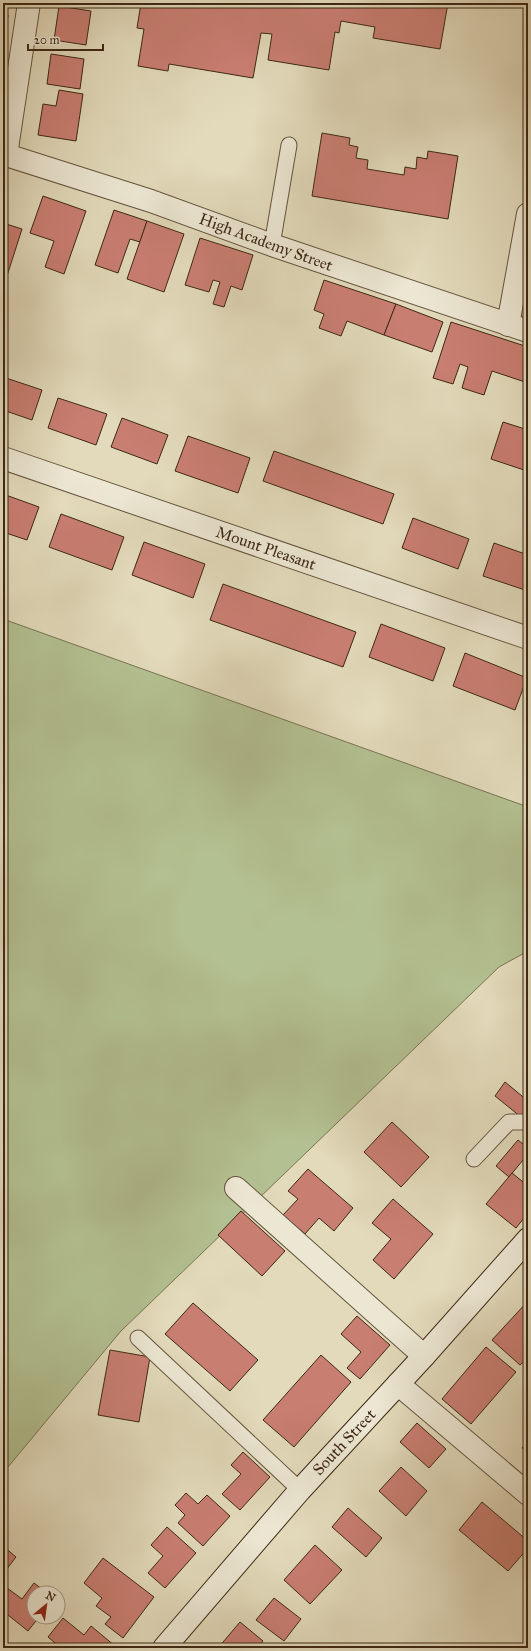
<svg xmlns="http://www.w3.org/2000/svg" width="531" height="1651" font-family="'IM FELL Great Primer',serif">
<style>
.green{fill:#b3c091;stroke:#787452}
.building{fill:#c97e72;stroke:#3d2814}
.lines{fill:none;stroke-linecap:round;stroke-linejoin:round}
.lane-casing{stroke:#66543e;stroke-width:17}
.street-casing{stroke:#66543e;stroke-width:24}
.secondary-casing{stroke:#3d2814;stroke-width:24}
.lane{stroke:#ece7d3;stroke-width:15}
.street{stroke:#ece7d3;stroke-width:22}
.secondary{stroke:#ece7d3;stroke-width:22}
.labels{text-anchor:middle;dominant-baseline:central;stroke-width:3;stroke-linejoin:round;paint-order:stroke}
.street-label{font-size:16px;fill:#3d2814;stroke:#ece7d3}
</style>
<rect width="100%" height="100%" fill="#e2dabb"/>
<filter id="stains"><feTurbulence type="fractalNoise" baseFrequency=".005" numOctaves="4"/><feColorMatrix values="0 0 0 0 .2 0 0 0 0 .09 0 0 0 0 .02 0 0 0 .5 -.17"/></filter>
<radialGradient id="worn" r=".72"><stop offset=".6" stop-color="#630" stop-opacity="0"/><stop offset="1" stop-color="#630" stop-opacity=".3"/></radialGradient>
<!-- green -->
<path class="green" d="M 3,619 L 528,807 L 528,951 L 499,967 L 121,1331 L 3,1473 Z"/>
<!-- building -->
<g class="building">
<path d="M 141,3 L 267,3 L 267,5 L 277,7 L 278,3 L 448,3 L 440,49 L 373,38 L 375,27 L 341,21 L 339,33 L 335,32 L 329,70 L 268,60 L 272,34 L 261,33 L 253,78 L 169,64 L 168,71 L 138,66 L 144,29 L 137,28 Z"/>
<path d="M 59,6 L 91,11 L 86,45 L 54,40 Z"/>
<path d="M 3,14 L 8,15 L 4,44 L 3,44 Z"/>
<path d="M 51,54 L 84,59 L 80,89 L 47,84 Z"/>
<path d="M 59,90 L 83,94 L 76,141 L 38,135 L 43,104 L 56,106 Z"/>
<path d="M 322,133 L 350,138 L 349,145 L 358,147 L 356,158 L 368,160 L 367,169 L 404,175 L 405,167 L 416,169 L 417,157 L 427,159 L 428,151 L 458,156 L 448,219 L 312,196 Z"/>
<path d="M 43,196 L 86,211 L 64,274 L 45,267 L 54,241 L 30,233 Z"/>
<path d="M 114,210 L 147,221 L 140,242 L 130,239 L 118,273 L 95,265 Z"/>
<path d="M 147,221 L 184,234 L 164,292 L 127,279 Z"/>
<path d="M 3,223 L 22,229 L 6,279 L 3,278 Z"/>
<path d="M 200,238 L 253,255 L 242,290 L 231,286 L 224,307 L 213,304 L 220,282 L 213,280 L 209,292 L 185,285 Z"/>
<path d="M 324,280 L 396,304 L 384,335 L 347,321 L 341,336 L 319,328 L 324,314 L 314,310 Z"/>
<path d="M 396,304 L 443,322 L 432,352 L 384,335 Z"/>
<path d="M 451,322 L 528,347 L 528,383 L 492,371 L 484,395 L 462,388 L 468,367 L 460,364 L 453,384 L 433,378 Z"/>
<path d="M 3,377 L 42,390 L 32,420 L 3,410 Z"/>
<path d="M 58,398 L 107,414 L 96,445 L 48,428 Z"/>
<path d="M 122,418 L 168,435 L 157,464 L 111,447 Z"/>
<path d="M 503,422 L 528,430 L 527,471 L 491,459 Z"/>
<path d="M 188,436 L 250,458 L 238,493 L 175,471 Z"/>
<path d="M 274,451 L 394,494 L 383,524 L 263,481 Z"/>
<path d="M 3,494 L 39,507 L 27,540 L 3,532 Z"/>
<path d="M 61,514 L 124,537 L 112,570 L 49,547 Z"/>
<path d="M 413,518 L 469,539 L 458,569 L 402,548 Z"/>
<path d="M 144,542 L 205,564 L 193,598 L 132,575 Z"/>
<path d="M 494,543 L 528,555 L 528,591 L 483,576 Z"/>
<path d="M 223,584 L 356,632 L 343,667 L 210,620 Z"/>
<path d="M 381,624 L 445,648 L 433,681 L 369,657 Z"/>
<path d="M 465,653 L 527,678 L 515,710 L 453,686 Z"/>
<path d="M 505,1082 L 528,1101 L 528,1108 L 521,1117 L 495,1096 Z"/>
<path d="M 392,1122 L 429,1157 L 401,1187 L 364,1152 Z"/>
<path d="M 518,1140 L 528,1148 L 528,1154 L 509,1177 L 496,1166 Z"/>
<path d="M 308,1169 L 353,1208 L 334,1231 L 319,1218 L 305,1234 L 283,1215 L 298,1199 L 288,1191 Z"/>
<path d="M 512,1173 L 528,1186 L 528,1213 L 516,1228 L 486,1204 Z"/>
<path d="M 393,1199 L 433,1234 L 394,1279 L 373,1260 L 391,1239 L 372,1223 Z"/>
<path d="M 241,1211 L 285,1251 L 262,1276 L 218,1235 Z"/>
<path d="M 528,1301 L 528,1358 L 520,1365 L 492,1340 Z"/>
<path d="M 193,1303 L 258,1360 L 230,1391 L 165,1334 Z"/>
<path d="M 357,1316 L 390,1345 L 360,1379 L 347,1368 L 361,1352 L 341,1334 Z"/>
<path d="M 486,1347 L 516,1372 L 471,1424 L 442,1399 Z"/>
<path d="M 110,1350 L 150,1357 L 139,1422 L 98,1415 Z"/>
<path d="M 321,1355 L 351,1382 L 294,1447 L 263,1420 Z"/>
<path d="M 417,1423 L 446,1449 L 429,1468 L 400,1442 Z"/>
<path d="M 528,1441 L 528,1452 L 522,1448 Z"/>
<path d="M 243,1452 L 270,1477 L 240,1510 L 222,1494 L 241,1474 L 231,1465 Z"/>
<path d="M 401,1467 L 427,1491 L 406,1516 L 379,1491 Z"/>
<path d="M 186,1493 L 198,1504 L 207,1495 L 230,1516 L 203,1546 L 178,1523 L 185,1515 L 175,1505 Z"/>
<path d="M 482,1502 L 528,1541 L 528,1548 L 508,1571 L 459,1530 Z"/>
<path d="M 348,1508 L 382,1538 L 366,1557 L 332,1527 Z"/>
<path d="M 167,1527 L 196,1553 L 165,1588 L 148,1573 L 163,1556 L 151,1545 Z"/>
<path d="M 315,1545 L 342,1570 L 310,1604 L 284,1580 Z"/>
<path d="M 3,1546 L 16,1557 L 3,1574 Z"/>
<path d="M 103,1558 L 154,1597 L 123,1638 L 105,1624 L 111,1617 L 96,1606 L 102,1598 L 84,1583 Z"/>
<path d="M 34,1583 L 47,1593 L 34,1593 L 34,1617 L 39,1617 L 28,1631 L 3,1611 L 3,1594 L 7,1588 L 22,1599 Z"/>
<path d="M 274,1598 L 301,1619 L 284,1641 L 256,1620 Z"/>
<path d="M 63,1618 L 84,1635 L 91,1626 L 115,1646 L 113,1648 L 61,1648 L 48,1637 Z"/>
<path d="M 240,1622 L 263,1641 L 257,1648 L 218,1648 Z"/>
</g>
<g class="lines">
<defs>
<g id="lane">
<path d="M 272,245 L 289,145"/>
<path d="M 474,1159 L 509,1122 L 528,1122"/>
<path d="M 138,1338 L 300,1490"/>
</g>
<g id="street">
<path d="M 3,154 L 151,201 L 272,245 L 528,331"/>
<path d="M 6,155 L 29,3"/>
<path d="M 508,325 L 528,214"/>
<path d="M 3,458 L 528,638"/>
<path d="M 236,1188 L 424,1356"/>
<path d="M 398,1384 L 528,1494"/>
</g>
<path id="secondary" d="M 164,1648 L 300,1490 L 424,1356 L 528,1239"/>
</defs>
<!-- lane casing -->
<use href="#lane" class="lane-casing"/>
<!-- street casing -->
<use href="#street" class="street-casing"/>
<!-- secondary casing -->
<use href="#secondary" class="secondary-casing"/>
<!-- lane -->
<use href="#lane" class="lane"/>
<!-- street -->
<use href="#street" class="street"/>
<!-- secondary -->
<use href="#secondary" class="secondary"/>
</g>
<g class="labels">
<!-- street labels -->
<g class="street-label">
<text transform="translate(266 242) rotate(20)">High Academy Street</text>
<text transform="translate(266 548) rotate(19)">Mount Pleasant</text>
<text transform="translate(344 1442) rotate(-47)">South Street</text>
</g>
</g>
<!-- margin -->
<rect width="531" height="1651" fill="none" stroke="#e2dabb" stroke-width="16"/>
<rect x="4" y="4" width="523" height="1643" fill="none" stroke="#3d2814" stroke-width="2"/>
<rect x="8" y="8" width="515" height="1635" fill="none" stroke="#3d2814"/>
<!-- north arrow -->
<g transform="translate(46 1605) rotate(29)"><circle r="19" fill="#ece7d3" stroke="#a69b87"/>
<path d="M0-3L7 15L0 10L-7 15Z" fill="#8f2418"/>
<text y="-6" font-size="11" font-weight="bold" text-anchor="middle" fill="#3d2814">N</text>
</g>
<!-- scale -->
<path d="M28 44v6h75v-6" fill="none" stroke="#3d2814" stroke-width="2"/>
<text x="34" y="44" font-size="12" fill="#3d2814" stroke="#ece7d3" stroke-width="3" paint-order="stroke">20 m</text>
<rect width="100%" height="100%" filter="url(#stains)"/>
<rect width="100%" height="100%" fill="url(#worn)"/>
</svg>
